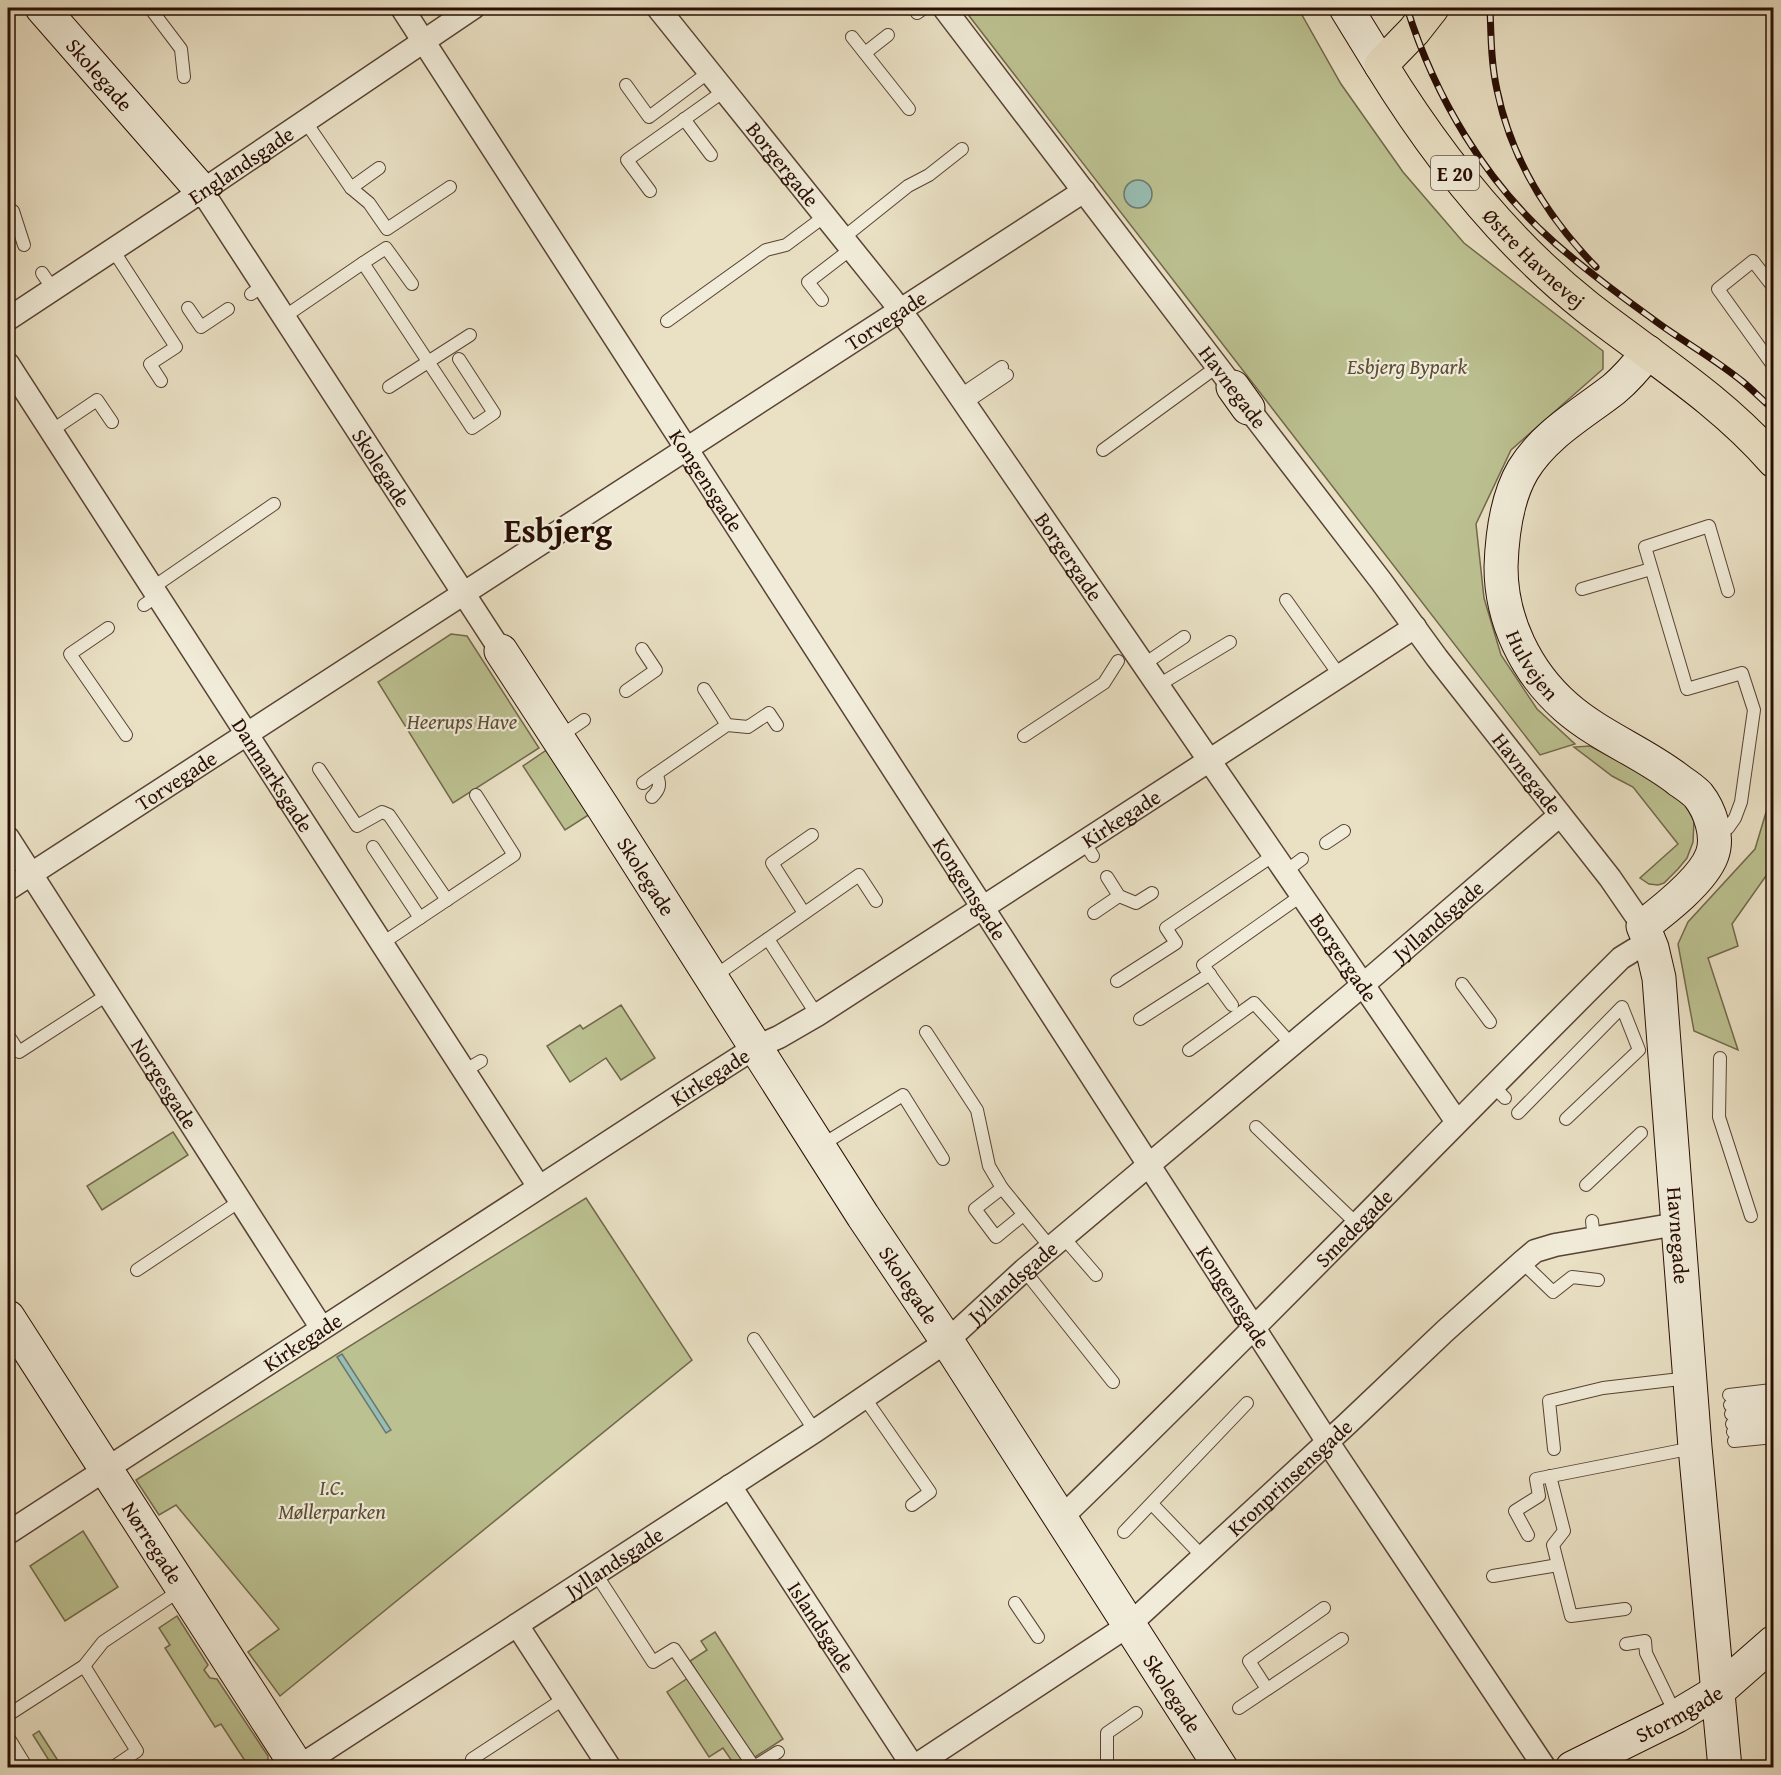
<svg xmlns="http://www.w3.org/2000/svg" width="1781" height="1775" font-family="'Gentium Book Plus',serif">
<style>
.green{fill:#bcc191;stroke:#72684b;stroke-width:1.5}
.water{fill:#98beb4;stroke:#6c786e;stroke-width:1.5}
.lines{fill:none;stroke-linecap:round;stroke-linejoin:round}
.lane-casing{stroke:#594335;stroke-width:14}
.street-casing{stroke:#594335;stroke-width:25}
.secondary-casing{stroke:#290e05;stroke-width:35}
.primary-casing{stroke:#290e05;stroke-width:35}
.lane{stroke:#f1ecd9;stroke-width:12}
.street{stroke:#f1ecd9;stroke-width:22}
.secondary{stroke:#f1ecd9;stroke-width:33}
.primary{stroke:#eae1c5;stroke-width:33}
.rail-casing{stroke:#290e05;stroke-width:7}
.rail{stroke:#f1ecd9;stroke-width:4.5;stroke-dasharray:14;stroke-linecap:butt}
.labels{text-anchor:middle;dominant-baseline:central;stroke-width:4.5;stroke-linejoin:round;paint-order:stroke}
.shield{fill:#f1ecd9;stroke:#655145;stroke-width:1.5}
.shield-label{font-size:20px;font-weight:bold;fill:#290e05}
.street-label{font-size:21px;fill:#290e05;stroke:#f1ecd9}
.park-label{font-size:21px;font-style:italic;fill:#5c4d36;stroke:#f1ecd9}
.town-label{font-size:33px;font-weight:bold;fill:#290e05;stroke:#f1ecd9}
</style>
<rect width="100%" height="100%" fill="#eae1c5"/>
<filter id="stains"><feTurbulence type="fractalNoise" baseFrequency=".00333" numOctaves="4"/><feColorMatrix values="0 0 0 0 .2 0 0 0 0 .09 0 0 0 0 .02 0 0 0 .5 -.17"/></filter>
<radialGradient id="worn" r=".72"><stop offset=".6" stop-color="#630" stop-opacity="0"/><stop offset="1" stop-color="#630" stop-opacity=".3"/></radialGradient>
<!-- green -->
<g class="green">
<path d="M 963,8 L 1298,8 L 1341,84 L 1403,172 L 1464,243 L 1603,351 L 1603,369 L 1511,450 L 1476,524 L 1484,598 L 1501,655 L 1537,709 L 1575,744 L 1540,755 Z"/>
<path d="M 451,634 L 467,636 L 539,748 L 453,803 L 378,682 Z"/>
<path d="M 1590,746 L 1651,779 L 1684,803 L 1694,820 L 1693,842 L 1687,858 L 1678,869 L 1664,883 L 1658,885 L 1649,884 L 1640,878 L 1678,844 L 1633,787 L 1612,776 L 1574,747 Z"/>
<path d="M 548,749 L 590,814 L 565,830 L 523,766 Z"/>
<path d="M 1773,789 L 1773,870 L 1768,873 L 1732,924 L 1738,946 L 1708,958 L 1738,1050 L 1694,1031 L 1678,944 L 1688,922 L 1755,849 Z"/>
<path d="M 621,1005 L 655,1058 L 621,1080 L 606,1058 L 570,1082 L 547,1046 L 580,1025 L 583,1029 Z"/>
<path d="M 173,1132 L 188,1155 L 102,1210 L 87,1186 Z"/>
<path d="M 586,1198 L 692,1360 L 280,1696 L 248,1652 L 279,1629 L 176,1505 L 159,1515 L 136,1480 Z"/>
<path d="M 83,1531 L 118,1587 L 65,1621 L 30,1566 Z"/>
<path d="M 177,1616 L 208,1665 L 204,1670 L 210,1678 L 217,1679 L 268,1756 L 268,1760 L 260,1767 L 249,1767 L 221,1724 L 215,1727 L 165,1648 L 170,1645 L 159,1628 Z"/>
<path d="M 715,1632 L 783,1739 L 752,1759 L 690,1661 L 707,1650 L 701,1641 Z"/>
<path d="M 691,1676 L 747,1762 L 736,1767 L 723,1748 L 709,1757 L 667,1692 Z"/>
<path d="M 39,1731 L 62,1767 L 53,1767 L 33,1735 Z"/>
</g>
<!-- water -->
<g class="water">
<circle cx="1138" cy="194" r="14"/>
<path d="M 342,1354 L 391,1430 L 386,1433 L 337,1357 Z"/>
</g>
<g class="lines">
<defs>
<g id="lane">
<path d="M 150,8 L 181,49 L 184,77"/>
<path d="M 917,13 L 924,8"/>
<path d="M 852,37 L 909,109"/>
<path d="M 865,53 L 888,35"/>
<path d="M 626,85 L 649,117 L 709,72"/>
<path d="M 684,119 L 711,155"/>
<path d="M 305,121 L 351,188 L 369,203 L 387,229 L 450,187"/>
<path d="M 351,188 L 379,168"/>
<path d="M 650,191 L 627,160 L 724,91"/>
<path d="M 13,211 L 24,245"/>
<path d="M 843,238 L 908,186 L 929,175 L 962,149"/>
<path d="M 113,250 L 176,347 L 150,364 L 161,381"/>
<path d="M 42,273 L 53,289"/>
<path d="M 412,284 L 386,248 L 363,263 L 472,428 L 494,413 L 459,359"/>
<path d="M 1774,288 L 1753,261 L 1718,289 L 1774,367"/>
<path d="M 251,294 L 263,286"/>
<path d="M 822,300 L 808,282 L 851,249"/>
<path d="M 188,308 L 201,327 L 228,309"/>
<path d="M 284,317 L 363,263"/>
<path d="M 667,321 L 766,250 L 786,245 L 825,216"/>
<path d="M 389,387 L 470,335"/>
<path d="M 959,396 L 1002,367"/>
<path d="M 964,404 L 1007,375"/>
<path d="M 51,431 L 97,400 L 112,422"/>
<path d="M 1103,450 L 1218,366"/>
<path d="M 152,588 L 274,504"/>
<path d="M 1582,589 L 1651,569"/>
<path d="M 1286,600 L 1340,676"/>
<path d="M 144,605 L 157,596"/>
<path d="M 108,628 L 70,654 L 126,735"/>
<path d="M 1143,665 L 1184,637"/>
<path d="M 1157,686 L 1230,642"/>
<path d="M 704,689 L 727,725"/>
<path d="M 626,691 L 656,670 L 642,649"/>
<path d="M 1024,736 L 1104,683 L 1118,661"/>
<path d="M 559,737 L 584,720"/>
<path d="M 319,769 L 357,826 L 382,812 L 389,815 L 447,900"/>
<path d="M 656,774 L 727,725 L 748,727 L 769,713 L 777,725"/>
<path d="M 643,783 L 656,774 C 661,784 660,789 652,797"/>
<path d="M 1715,831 L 1728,828 L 1735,818 L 1741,802 L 1754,710 L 1742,673 L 1687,689 L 1645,547 L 1709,526 L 1728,591"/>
<path d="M 1084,842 L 1093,856"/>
<path d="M 1326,843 L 1344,831"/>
<path d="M 373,847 L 420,918"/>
<path d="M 1286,871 L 1302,859"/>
<path d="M 1119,896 L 1136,903 L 1152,893"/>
<path d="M 804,913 L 772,863 L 812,835"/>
<path d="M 1094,913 L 1119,896 L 1107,877"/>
<path d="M 768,939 L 817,1015"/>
<path d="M 381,944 L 514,855 L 476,795"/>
<path d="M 712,978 L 859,875 L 876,901"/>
<path d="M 1117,981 L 1176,943 L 1166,928 L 1274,855"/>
<path d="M 1462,984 L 1490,1022"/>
<path d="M 1232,1005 L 1203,965 L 1302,895"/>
<path d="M 1140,1019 L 1210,974"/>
<path d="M 926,1032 L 977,1110 L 989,1166 L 1002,1188 L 1051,1248"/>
<path d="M 8,1035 L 19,1052 L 107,995"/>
<path d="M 1189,1050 L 1254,1003 L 1292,1045"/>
<path d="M 1720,1058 L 1719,1117 L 1751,1216"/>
<path d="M 464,1071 L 481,1061"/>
<path d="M 1493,1086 L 1505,1098"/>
<path d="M 1518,1113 L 1622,1007 L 1639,1050 L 1566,1119"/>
<path d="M 1256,1127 L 1357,1224"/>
<path d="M 820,1146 L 903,1095 L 943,1159"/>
<path d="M 1586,1185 L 1641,1133"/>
<path d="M 1002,1188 L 975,1209 L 996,1237 L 1023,1215"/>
<path d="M 1592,1221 L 1594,1239"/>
<path d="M 1064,1238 L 1096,1275"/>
<path d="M 1522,1262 L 1553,1292 L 1572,1277 L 1598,1280"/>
<path d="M 137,1270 L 240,1201"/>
<path d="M 1024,1270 L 1113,1382"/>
<path d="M 754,1339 L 815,1431"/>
<path d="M 1729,1395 L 1772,1390"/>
<path d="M 864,1397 L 930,1492 L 912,1505"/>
<path d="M 1730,1405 L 1773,1399"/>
<path d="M 1731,1414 L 1774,1408"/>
<path d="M 1732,1424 L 1774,1418"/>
<path d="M 1733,1432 L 1774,1427"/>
<path d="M 1734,1441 L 1774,1437"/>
<path d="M 1554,1449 L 1549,1401 L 1603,1388 L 1689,1378"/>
<path d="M 1550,1476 L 1564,1531 L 1553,1545 L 1571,1616 L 1625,1609"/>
<path d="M 1152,1504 L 1203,1557"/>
<path d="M 1124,1532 L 1247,1403"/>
<path d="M 1528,1535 L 1515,1511 L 1539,1496 L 1536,1479 L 1693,1448"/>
<path d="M 596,1574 L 653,1662 L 674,1649 L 754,1767 L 778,1752"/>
<path d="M 1493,1576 L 1558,1565"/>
<path d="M 1015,1603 L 1038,1637"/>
<path d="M 1626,1644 L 1645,1641 L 1646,1653 L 1676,1715"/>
<path d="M 84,1666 L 137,1751 L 112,1768"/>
<path d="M 1267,1689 L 1249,1661 L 1324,1608"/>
<path d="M 1239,1708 L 1342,1639"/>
<path d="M 8,1715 L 84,1666 L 103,1642 L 182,1589"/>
<path d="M 8,1737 L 27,1768"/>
<path d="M 472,1759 L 565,1698"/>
<path d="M 1107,1768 L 1107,1733 L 1136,1713"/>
</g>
<g id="street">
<path id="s1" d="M 402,8 L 1327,1441 L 1545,1768"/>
<path id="s2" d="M 658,8 L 891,298 L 913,328 L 1457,1122"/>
<path d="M 944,8 L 1233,387"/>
<path id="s3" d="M 202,191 L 501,651"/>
<path id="s4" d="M 8,319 L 202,191 L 473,8"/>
<path id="s5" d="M 8,364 L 539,1187"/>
<path id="s6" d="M 1248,408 L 1381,581 L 1437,658 L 1610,878 L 1643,926"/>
<path id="s7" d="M 8,838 L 321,1327"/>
<path id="s8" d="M 8,889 L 1084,191"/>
<path id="s9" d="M 730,1486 L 914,1768"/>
<path id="s10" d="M 1061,1518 C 1251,1335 1434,1144 1621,958 L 1634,950 L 1652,948"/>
<path id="s11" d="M 8,1533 L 684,1093 L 756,1047 L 779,1037 L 817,1015 L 1415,627"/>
<path d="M 517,1625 L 610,1768"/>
<path id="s12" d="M 297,1768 L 815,1431 L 947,1341 L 1024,1270 L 1364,984 L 1560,815"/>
<path id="s13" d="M 912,1768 L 1129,1625 L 1347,1424 L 1445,1331 L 1522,1262 L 1535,1251 L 1555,1245 L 1677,1224"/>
</g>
<g id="secondary">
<path id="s14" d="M 42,8 L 202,191"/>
<path d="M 1346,8 L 1381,65"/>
<path id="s15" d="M 1648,352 C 1638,365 1627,378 1614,389 C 1582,414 1545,434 1523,470 C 1507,497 1502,536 1501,567 C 1501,620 1526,672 1566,707 C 1600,737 1645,753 1680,781 C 1686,785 1693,790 1698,795 C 1710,810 1719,836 1712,855 C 1703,880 1664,910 1643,926 L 1652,948 L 1659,978 L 1695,1447 L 1725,1768"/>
<path d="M 1233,387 L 1248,408"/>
<path id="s16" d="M 501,651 L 604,809 L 863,1216 L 947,1341 L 1221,1768"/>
<path id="s17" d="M 8,1317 L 298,1768"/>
<path id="s18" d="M 1572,1768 L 1677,1716 L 1717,1692 L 1774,1642"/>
</g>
<g id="primary">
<path id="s19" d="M 1432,8 L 1414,31 L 1381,65 C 1437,156 1503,240 1587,307 C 1651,357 1720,399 1774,461"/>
</g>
</defs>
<!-- lane casing -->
<use href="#lane" class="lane-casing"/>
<!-- street casing -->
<use href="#street" class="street-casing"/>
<!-- secondary casing -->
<use href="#secondary" class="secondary-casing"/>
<!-- primary casing -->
<use href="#primary" class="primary-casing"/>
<!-- lane -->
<use href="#lane" class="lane"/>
<!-- street -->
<use href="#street" class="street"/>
<!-- secondary -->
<use href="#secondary" class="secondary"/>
<!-- primary -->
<use href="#primary" class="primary"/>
<defs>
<g id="rail">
<path d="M 1407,8 C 1435,97 1485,182 1556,244 C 1586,270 1618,294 1650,317 C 1680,340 1714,358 1743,382 C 1754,391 1763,401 1774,410"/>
<path d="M 1490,8 C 1491,35 1491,63 1497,90 C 1511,158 1547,217 1596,267"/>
</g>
</defs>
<!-- rail casing -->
<use href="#rail" class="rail-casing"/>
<!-- rail -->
<use href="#rail" class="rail"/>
</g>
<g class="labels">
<!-- shield labels -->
<rect class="shield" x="1431" y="156" width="48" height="34" rx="4.5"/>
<g class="shield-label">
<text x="1455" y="173">E 20</text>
</g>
<!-- street labels -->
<g class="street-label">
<text stroke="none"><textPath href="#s14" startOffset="88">Skolegade</textPath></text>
<text stroke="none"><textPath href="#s4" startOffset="279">Englandsgade</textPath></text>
<text stroke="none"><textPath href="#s2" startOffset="200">Borgergade</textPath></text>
<text stroke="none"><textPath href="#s19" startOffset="324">Østre Havnevej</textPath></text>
<text stroke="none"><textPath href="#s8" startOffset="1046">Torvegade</textPath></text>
<text transform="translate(1233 387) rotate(53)">Havnegade</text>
<text stroke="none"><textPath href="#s3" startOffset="330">Skolegade</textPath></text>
<text stroke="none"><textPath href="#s1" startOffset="562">Kongensgade</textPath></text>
<text stroke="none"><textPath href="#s2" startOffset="686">Borgergade</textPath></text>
<text stroke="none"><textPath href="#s15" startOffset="378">Hulvejen</textPath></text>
<text stroke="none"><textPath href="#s6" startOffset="460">Havnegade</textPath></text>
<text stroke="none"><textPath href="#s5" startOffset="489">Danmarksgade</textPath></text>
<text stroke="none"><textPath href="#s8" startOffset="200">Torvegade</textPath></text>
<text stroke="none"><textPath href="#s11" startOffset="1323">Kirkegade</textPath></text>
<text stroke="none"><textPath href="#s16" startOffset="268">Skolegade</textPath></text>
<text stroke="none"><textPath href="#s1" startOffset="1048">Kongensgade</textPath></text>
<text stroke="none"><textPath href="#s12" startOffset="1424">Jyllandsgade</textPath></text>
<text stroke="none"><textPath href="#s2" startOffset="1172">Borgergade</textPath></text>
<text stroke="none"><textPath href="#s11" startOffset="837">Kirkegade</textPath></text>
<text stroke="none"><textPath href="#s7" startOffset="291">Norgesgade</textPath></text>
<text stroke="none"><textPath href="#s10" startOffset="412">Smedegade</textPath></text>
<text stroke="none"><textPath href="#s15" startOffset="1068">Havnegade</textPath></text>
<text stroke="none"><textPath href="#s12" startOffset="866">Jyllandsgade</textPath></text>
<text stroke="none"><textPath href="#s16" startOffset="754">Skolegade</textPath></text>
<text stroke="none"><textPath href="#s1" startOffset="1534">Kongensgade</textPath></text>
<text stroke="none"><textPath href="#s11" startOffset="351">Kirkegade</textPath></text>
<text stroke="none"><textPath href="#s13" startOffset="478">Kronprinsensgade</textPath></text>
<text stroke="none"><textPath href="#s17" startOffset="268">Nørregade</textPath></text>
<text stroke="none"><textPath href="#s12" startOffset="378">Jyllandsgade</textPath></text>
<text stroke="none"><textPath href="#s9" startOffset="168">Islandsgade</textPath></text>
<text stroke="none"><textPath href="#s16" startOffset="1240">Skolegade</textPath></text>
<text stroke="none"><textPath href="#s18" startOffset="120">Stormgade</textPath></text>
</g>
<!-- park labels -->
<g class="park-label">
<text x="1407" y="366">Esbjerg Bypark</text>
<text x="462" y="721">Heerups Have</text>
<text x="332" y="1487">I.C.<tspan x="332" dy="24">Møllerparken</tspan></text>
</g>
<!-- town labels -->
<g class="town-label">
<text x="558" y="530">Esbjerg</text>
</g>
</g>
<!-- margin -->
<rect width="1781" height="1775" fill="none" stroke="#eae1c5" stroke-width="30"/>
<rect x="9" y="9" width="1763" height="1757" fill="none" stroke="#290e05" stroke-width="3"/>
<rect x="15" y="15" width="1751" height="1745" fill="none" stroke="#290e05" stroke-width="1.5"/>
<rect width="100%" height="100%" filter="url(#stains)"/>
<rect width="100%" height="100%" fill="url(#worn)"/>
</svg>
